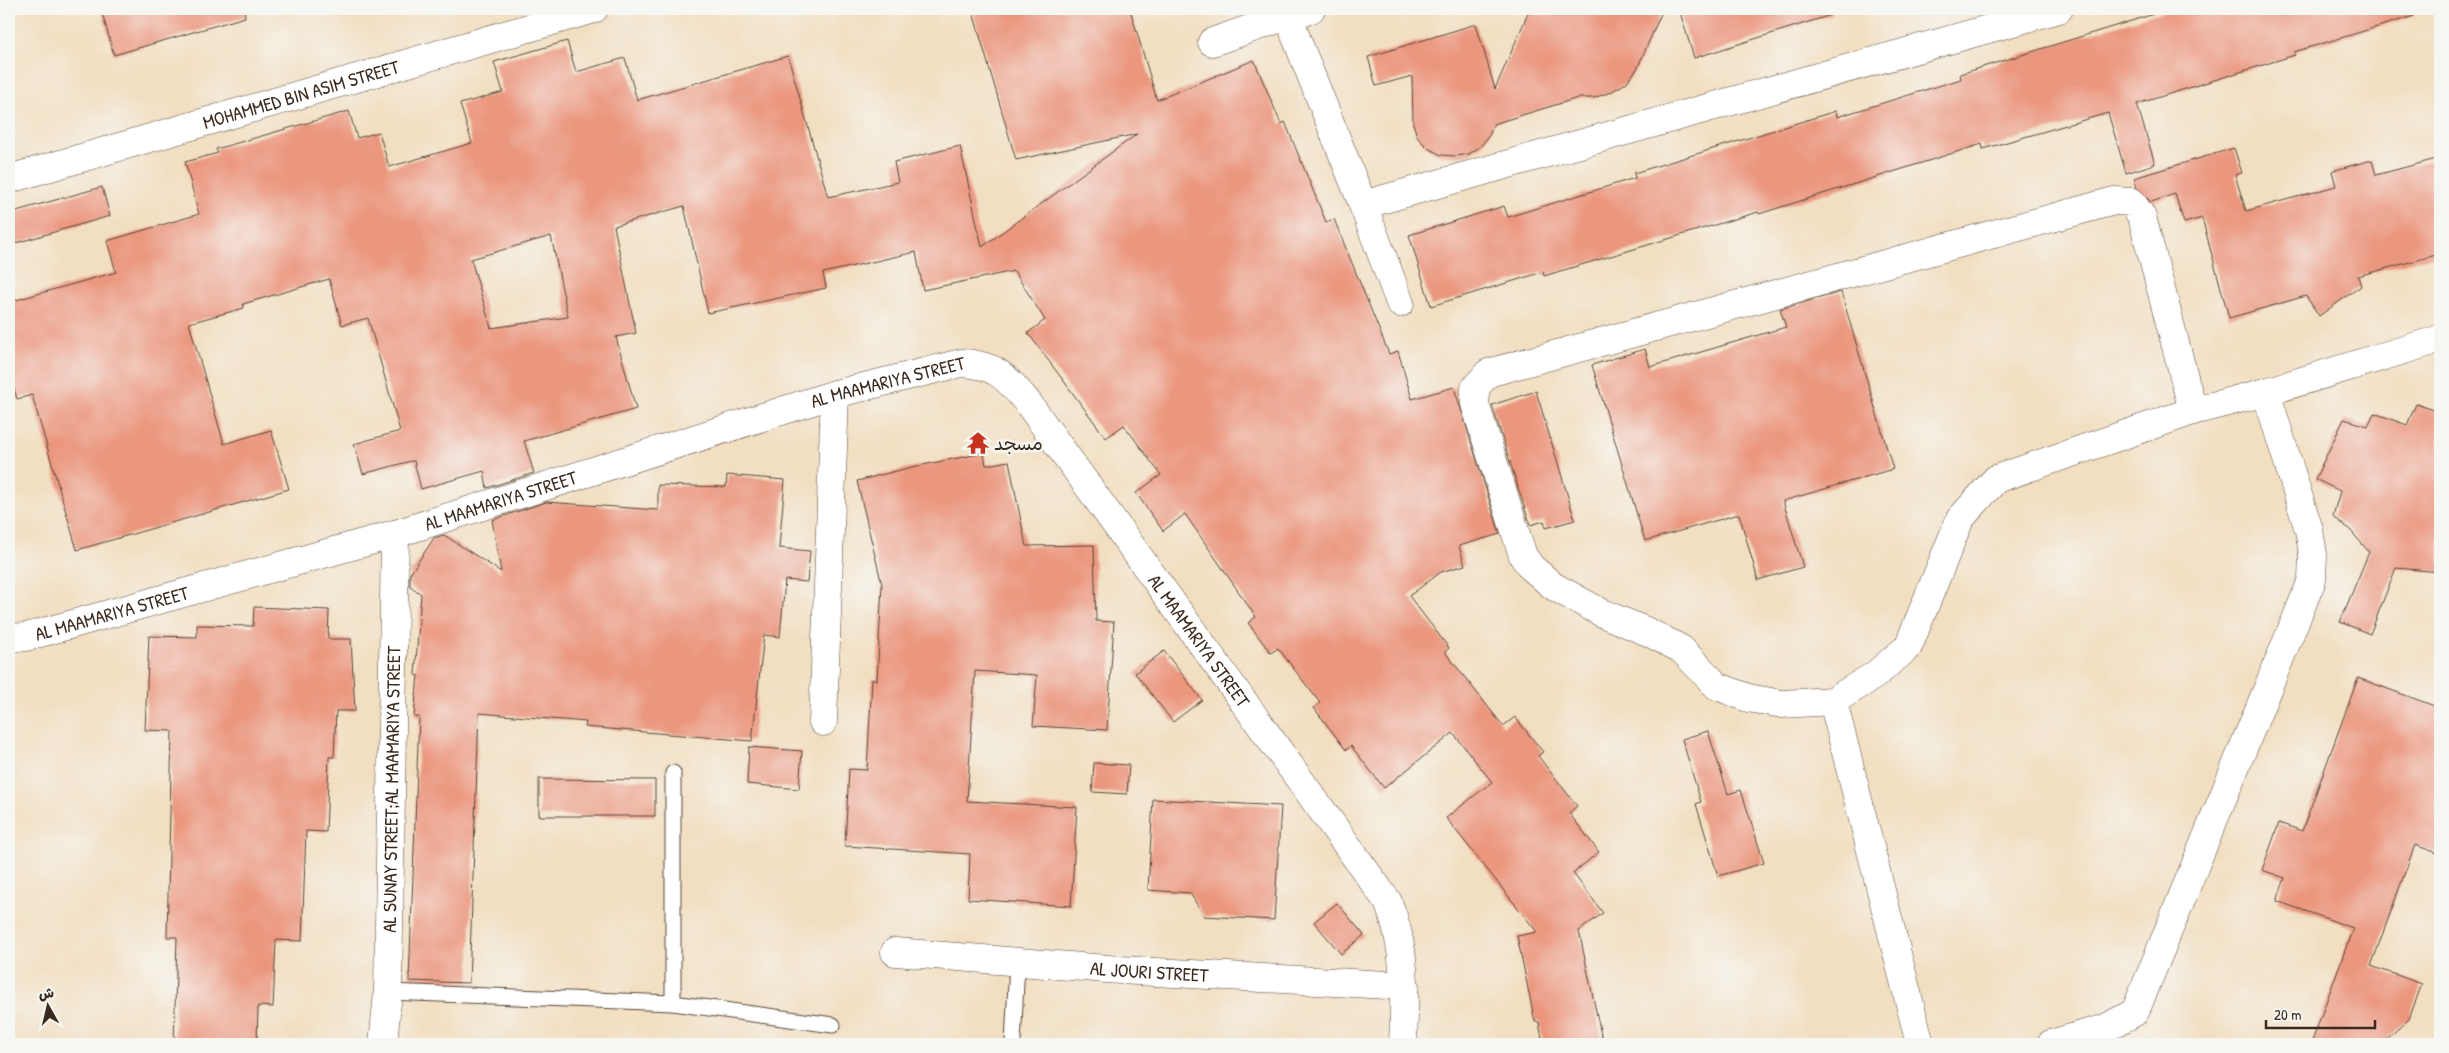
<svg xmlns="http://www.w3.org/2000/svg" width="2449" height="1053" font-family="'Patrick Hand','Playpen Sans Arabic',sans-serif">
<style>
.building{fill:#eb967e;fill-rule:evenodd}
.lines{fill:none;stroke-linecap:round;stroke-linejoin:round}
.service-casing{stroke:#564536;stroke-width:17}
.minor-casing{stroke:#564536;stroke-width:29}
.service{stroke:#fff;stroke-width:15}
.minor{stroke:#fff;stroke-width:28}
.labels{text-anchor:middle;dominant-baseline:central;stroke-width:5;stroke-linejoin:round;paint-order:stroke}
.street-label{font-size:19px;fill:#3b2a1e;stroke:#f6f6f2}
.poi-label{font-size:19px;fill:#3b2a1e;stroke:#f6f6f2;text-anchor:start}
</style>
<rect width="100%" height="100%" fill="#f6f6f2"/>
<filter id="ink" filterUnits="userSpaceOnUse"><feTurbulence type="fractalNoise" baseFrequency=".02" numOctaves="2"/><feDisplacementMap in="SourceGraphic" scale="10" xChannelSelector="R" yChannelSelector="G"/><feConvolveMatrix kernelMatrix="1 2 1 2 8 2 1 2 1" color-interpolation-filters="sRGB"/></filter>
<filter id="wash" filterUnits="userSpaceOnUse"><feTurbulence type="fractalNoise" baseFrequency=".0096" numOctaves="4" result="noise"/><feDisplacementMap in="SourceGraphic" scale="20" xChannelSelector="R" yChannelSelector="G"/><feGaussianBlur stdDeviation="1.12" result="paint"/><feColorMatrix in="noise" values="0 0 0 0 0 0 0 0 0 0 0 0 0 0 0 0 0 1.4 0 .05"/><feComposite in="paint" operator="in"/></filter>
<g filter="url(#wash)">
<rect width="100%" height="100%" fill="#f2dec0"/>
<g id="blocks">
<!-- building -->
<g class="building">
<path d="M 101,9 L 244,9 L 245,17 L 114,55 Z"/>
<path d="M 972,9 L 1130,9 L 1157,100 L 1254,60 L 1281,124 L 1285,122 L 1326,222 L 1334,219 L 1389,354 L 1398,351 L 1412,399 L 1454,387 L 1500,534 L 1459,546 L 1465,565 L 1441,572 L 1409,596 L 1449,648 L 1445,652 L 1503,726 L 1515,717 L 1543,752 L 1538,756 L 1577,806 L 1569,813 L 1599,852 L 1573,873 L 1603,913 L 1579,931 L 1603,1044 L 1543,1044 L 1539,1022 L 1535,1022 L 1517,936 L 1537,932 L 1446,818 L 1492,782 L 1453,733 L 1384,788 L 1351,746 L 1346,750 L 1314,708 L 1320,703 L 1278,648 L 1271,653 L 1248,623 L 1256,617 L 1185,514 L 1163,531 L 1136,493 L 1161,475 L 1124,425 L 1106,438 L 1028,333 L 1045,320 L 1014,271 L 923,290 L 916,252 L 823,273 L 826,288 L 708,313 L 684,206 L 614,226 L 636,333 L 616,337 L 636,409 L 524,441 L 534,473 L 487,488 L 484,471 L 421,489 L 414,461 L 411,461 L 363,474 L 354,444 L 400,431 L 368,318 L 342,325 L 329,279 L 243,304 L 244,308 L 189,323 L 224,444 L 271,430 L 289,489 L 77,550 L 32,395 L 17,399 L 9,372 L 9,302 L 116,272 L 107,241 L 199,214 L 185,162 L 218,153 L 216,149 L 349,111 L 357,138 L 379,132 L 389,167 L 472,143 L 460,104 L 503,92 L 494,62 L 567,41 L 576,72 L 625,58 L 637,100 L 788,56 L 828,197 L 898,182 L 894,162 L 960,146 L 982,247 L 1137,134 L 1016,160 ZM 551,236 L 568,317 L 491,328 L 471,259 Z"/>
<path d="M 1530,9 L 1663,9 L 1637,69 L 1626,83 L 1611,92 L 1594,98 L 1578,98 L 1493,124 L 1490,134 L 1481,146 L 1469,154 L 1455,156 L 1441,155 L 1428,148 L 1418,138 L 1413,124 L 1412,76 L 1376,86 L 1368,57 L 1476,24 L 1495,89 Z"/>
<path d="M 1679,9 L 1830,9 L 1831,15 L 1694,58 Z"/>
<path d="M 2170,9 L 2413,9 L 2414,16 L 2294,52 L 2295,55 L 2137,104 L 2155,164 L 2126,173 L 2108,113 L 1983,149 L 1982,144 L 1759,214 L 1758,212 L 1544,276 L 1543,272 L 1431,306 L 1409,235 L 1504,206 L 1508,217 L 1635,178 L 1634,173 L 1729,144 L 1836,111 L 1837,117 L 1961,79 L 1960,74 Z"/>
<path d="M 2234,148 L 2242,173 L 2235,175 L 2246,211 L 2336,186 L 2332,171 L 2372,160 L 2376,175 L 2440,158 L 2440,254 L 2358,276 L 2361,286 L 2319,316 L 2306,296 L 2229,318 L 2202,218 L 2184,223 L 2175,194 L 2151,202 L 2137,188 L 2134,178 Z"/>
<path d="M 102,187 L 110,216 L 9,245 L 9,213 Z"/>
<path d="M 1841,292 L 1893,469 L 1783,501 L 1803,567 L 1758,580 L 1739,514 L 1645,541 L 1592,365 L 1645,349 L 1650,367 L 1786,327 L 1780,309 Z"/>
<path d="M 1536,391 L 1575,520 L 1546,528 L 1544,521 L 1530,525 L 1492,405 Z"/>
<path d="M 2416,404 L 2440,412 L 2440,572 L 2396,568 L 2370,634 L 2340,622 L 2369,552 L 2350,530 L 2333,516 L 2340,491 L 2315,479 L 2344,419 L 2368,426 L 2374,413 L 2407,425 Z"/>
<path d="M 984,453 L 986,465 L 1009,461 L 1026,546 L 1094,545 L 1096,621 L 1114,622 L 1107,730 L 1033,726 L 1037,675 L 975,671 L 967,801 L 1077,807 L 1071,906 L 968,899 L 970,854 L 845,846 L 849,769 L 867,770 L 872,679 L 877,680 L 882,585 L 857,481 L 912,467 Z"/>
<path d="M 727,475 L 785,480 L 779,548 L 810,551 L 807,582 L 785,580 L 780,637 L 764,635 L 752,741 L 585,727 L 586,722 L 479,713 L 469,983 L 409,981 L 419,717 L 414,717 L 418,675 L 415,675 L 421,594 L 410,586 L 410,574 L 434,538 L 444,535 L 501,572 L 492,520 L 546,502 L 658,510 L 658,485 L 726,487 Z"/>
<path d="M 254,607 L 329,610 L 328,639 L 351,639 L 355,711 L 336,711 L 334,757 L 329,757 L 326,832 L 306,831 L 302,941 L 276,940 L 273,1007 L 258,1006 L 257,1044 L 174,1044 L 177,937 L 167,937 L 172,731 L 145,730 L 149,636 L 197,637 L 197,625 L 253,626 Z"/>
<path d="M 1164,651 L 1202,700 L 1173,722 L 1135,673 Z"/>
<path d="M 2358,678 L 2440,708 L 2440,854 L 2415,845 L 2371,966 L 2422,984 L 2409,1019 L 2381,1044 L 2311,1044 L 2353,928 L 2277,901 L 2285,878 L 2262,870 L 2279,823 L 2302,831 Z"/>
<path d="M 1708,731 L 1728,794 L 1741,790 L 1764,863 L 1718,876 L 1696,804 L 1701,802 L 1682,739 Z"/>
<path d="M 749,747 L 802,751 L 799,789 L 747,784 Z"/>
<path d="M 1094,763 L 1129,765 L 1127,794 L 1092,792 Z"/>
<path d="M 539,779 L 655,780 L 655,816 L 539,816 Z"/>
<path d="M 1153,799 L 1281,806 L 1274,920 L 1204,916 L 1190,893 L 1148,890 Z"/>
<path d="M 1337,903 L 1364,935 L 1341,954 L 1314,922 Z"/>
</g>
</g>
</g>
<g filter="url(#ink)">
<use href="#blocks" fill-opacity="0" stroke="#564536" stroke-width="1"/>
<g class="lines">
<defs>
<g id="service">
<path d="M 673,773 L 673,1003"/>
<path d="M 388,992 L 673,1003 L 833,1025"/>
<path d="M 1013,1044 L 1017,962"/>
</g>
<g id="minor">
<path d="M 1311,9 L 1290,15 L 1295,35 L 1363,205 L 2059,9"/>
<path d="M 1212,42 L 1290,15"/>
<path id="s1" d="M 9,179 L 594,9"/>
<path d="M 1363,205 L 1400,303"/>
<path d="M 2266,392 L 2440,339"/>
<path id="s2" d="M 9,638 L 26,637 L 395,534 L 835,394 L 961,363 C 996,364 1007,378 1028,403 L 1388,902 C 1407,948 1405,996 1403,1044"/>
<path d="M 1833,701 L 1920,1044"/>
<path d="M 823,722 L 835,394"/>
<path id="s3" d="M 895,952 L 1120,970 L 1405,986"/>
<path id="s4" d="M 383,1044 L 388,992 L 395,534"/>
<path d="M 2051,1044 L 2106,1028 L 2135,1012 L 2312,580 L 2313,554 L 2309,530 L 2266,392 L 2193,411 L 1996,479 L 1960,519 L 1908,647 L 1875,675 L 1833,701 L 1782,704 L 1748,698 L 1717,686 L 1681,649 L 1648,632 L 1602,613 L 1553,586 L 1531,567 L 1523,556 L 1475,404 L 1475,388 L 1488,373 L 2114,201 L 2132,202 L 2142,217 L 2193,411"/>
</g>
</defs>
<!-- service casing -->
<use href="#service" class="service-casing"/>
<!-- minor casing -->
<use href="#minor" class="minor-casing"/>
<!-- service -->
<use href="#service" class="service"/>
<!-- minor -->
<use href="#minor" class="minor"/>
</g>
</g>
<!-- icons -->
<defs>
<symbol id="temple-bare" viewBox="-9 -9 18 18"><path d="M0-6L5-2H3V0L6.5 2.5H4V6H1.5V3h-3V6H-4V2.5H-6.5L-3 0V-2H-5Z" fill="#c8321e" stroke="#f6f6f2" stroke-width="2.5" paint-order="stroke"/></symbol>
</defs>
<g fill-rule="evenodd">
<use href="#temple-bare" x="962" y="427" width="32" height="32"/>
</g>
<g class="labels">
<!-- street labels -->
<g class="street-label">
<text stroke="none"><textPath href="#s1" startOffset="304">MOHAMMED BIN ASIM STREET</textPath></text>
<text stroke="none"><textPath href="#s2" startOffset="916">AL MAAMARIYA STREET</textPath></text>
<text stroke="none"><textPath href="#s2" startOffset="511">AL MAAMARIYA STREET</textPath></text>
<text stroke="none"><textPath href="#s2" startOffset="106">AL MAAMARIYA STREET</textPath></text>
<text stroke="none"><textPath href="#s2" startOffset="1366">AL MAAMARIYA STREET</textPath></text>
<text stroke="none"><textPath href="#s4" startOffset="255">AL SUNAY STREET;AL MAAMARIYA STREET</textPath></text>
<text stroke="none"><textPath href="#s3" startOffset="255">AL JOURI STREET</textPath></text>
</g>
<!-- poi labels -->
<g class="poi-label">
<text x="994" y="443">مسجد</text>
</g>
</g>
<!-- margin -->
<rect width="2449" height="1053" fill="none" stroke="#f6f6f2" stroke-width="30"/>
<!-- north arrow -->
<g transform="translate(48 1006) rotate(352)" stroke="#f6f6f2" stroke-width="4" paint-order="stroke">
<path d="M0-4L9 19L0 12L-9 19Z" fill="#3b2a1e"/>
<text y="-8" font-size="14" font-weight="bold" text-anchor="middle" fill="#3b2a1e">ش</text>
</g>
<!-- scale -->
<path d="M2266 1020v8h109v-8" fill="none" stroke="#3b2a1e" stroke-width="2.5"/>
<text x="2274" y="1020" font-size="15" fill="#3b2a1e" stroke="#f6f6f2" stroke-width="4" paint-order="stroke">20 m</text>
</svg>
